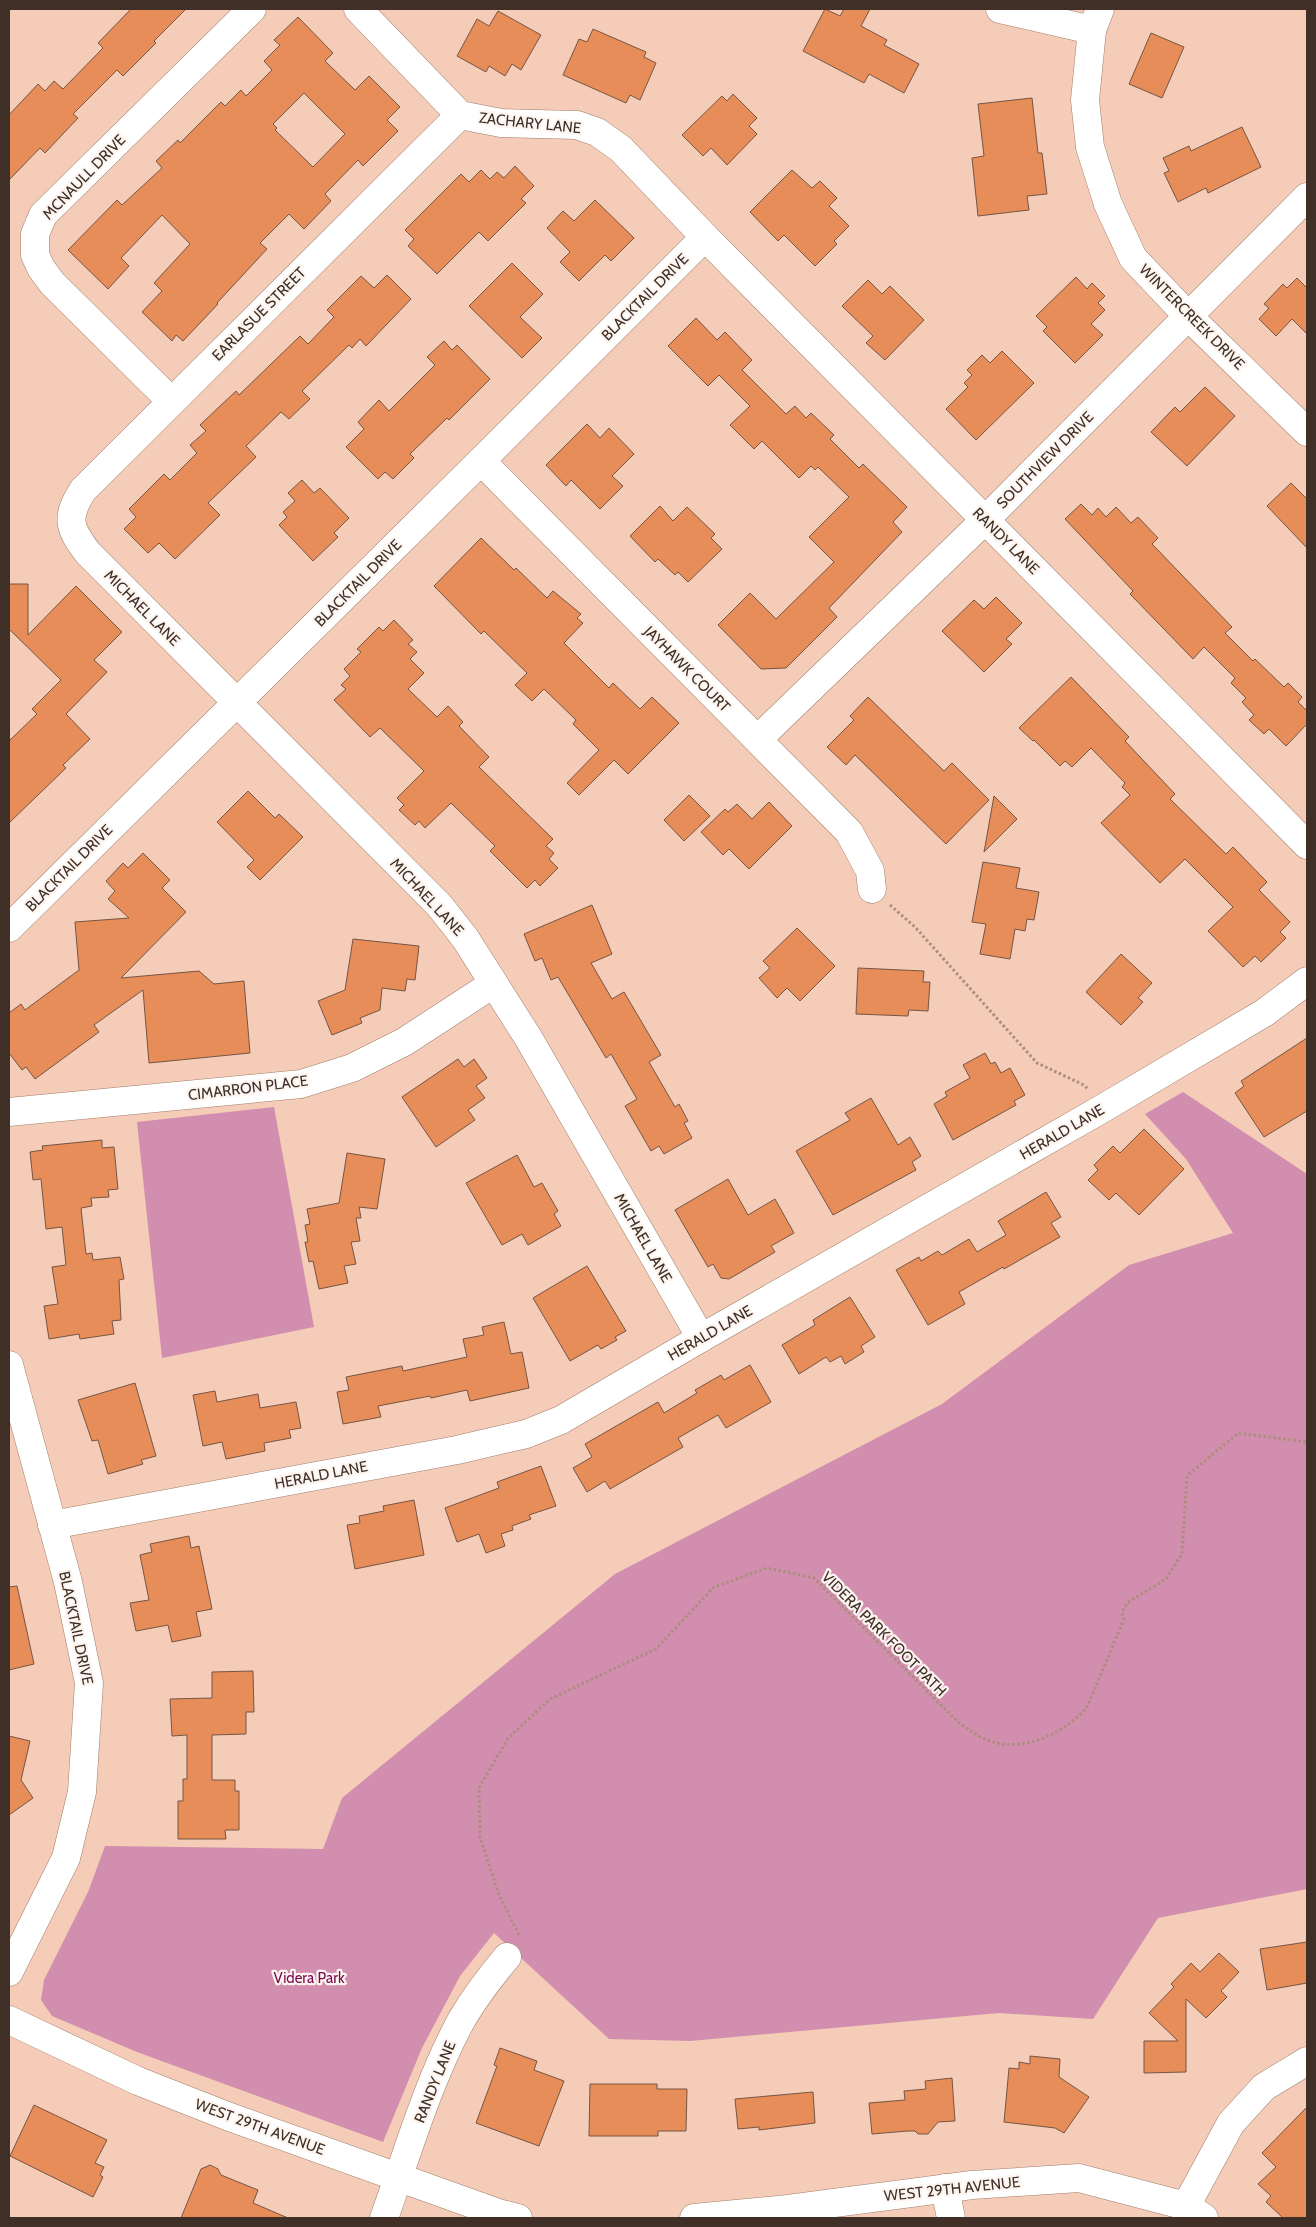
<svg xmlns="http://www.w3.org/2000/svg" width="1316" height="2227" font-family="Cabin,sans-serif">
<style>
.green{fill:#d28eae}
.building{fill:#e68d5a;stroke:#775543;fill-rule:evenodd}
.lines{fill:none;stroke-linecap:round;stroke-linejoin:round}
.minor-casing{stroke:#a27e6a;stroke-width:29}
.path{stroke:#ac8d7e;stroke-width:3;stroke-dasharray:2.5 2.5;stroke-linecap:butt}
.minor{stroke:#fff;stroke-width:28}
.labels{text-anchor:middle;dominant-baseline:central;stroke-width:4.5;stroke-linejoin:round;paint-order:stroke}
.street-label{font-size:15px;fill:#3f2f27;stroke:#fdf5f0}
.park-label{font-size:15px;fill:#7c0851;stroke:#fdf5f0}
</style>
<rect width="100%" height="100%" fill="#f4ccb7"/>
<!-- green -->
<g class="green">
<path d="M 1183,1092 L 1307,1174 L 1307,1889 L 1158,1918 L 1093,2019 L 999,2013 L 690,2041 L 609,2039 L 494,1933 L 460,1976 L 422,2048 L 383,2142 L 137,2052 L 52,2016 L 41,2000 L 44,1980 L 88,1892 L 105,1846 L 323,1849 L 342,1798 L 615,1574 L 942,1404 L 1129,1265 L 1233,1233 L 1186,1159 L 1145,1114 Z"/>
<path d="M 274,1107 L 314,1327 L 162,1358 L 137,1122 Z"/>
</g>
<!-- building -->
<g class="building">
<path d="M 131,9 L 186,9 L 154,41 L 156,43 L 123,76 L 117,70 L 73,114 L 78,118 L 45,153 L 40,148 L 9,180 L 9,115 L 38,84 L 45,91 L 54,81 L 63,89 L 103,48 L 98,43 Z"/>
<path d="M 825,9 L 840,16 L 844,9 L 870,9 L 861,26 L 887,40 L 884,45 L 919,64 L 904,93 L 869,74 L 864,83 L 803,51 Z"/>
<path d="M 498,11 L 541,35 L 521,70 L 512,64 L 505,76 L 489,66 L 486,72 L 457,56 L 477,19 L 489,26 Z"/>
<path d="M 298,17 L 333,53 L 325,61 L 355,90 L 369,76 L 400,107 L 387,120 L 398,131 L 363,166 L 358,160 L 325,194 L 331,201 L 304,229 L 289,214 L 260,243 L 267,249 L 217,303 L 218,304 L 183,341 L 176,335 L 172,341 L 142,312 L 162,291 L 154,283 L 190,244 L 162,215 L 121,258 L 129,266 L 108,289 L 68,250 L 117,200 L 122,205 L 162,168 L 156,161 L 178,140 L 180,143 L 221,102 L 225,106 L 241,90 L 246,96 L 272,70 L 264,61 L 280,45 L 274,40 ZM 304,93 L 345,134 L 313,167 L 275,130 L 277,128 L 273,124 Z"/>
<path d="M 593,29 L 646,52 L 644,57 L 656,63 L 640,100 L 630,95 L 626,103 L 563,75 L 579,39 L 587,42 Z"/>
<path d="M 1151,33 L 1184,47 L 1162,98 L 1129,84 Z"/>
<path d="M 733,94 L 757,118 L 749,126 L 757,134 L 727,165 L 711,148 L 703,156 L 682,135 L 722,96 L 727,101 Z"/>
<path d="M 1032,98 L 1038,153 L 1042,153 L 1047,194 L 1027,196 L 1029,210 L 978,216 L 972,158 L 984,156 L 978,104 Z"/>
<path d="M 1242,127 L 1261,167 L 1208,193 L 1206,188 L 1178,202 L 1164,173 L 1169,171 L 1163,158 L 1189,146 L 1191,151 Z"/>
<path d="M 515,166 L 534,186 L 521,199 L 526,203 L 488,241 L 479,232 L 437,274 L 408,246 L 414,239 L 405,230 L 461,174 L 469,182 L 481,170 L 490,179 L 497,172 L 504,178 Z"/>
<path d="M 792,170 L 812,188 L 820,181 L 837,198 L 829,206 L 849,226 L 834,241 L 837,244 L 815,266 L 784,235 L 778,241 L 750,212 Z"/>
<path d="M 595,200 L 634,238 L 611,261 L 605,255 L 579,281 L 560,262 L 570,252 L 547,228 L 563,211 L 574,221 Z"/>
<path d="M 512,263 L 543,294 L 520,317 L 542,338 L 522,358 L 469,306 Z"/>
<path d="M 387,275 L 411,299 L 366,346 L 360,339 L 352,348 L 349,345 L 302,391 L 310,399 L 289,419 L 281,412 L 246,446 L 256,457 L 208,503 L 220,515 L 175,559 L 159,543 L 148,553 L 124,529 L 136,517 L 129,509 L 164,474 L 170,480 L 197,453 L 190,445 L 206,431 L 200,425 L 236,391 L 239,395 L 300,336 L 308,344 L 334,317 L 327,310 L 361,276 L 374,288 Z"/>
<path d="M 1076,277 L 1087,289 L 1092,283 L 1105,296 L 1098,303 L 1105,310 L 1091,324 L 1103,335 L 1075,363 L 1043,331 L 1047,327 L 1036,316 Z"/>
<path d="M 1297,278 L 1307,288 L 1307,334 L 1292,319 L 1276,336 L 1259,319 L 1269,308 L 1264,304 L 1283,284 L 1287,288 Z"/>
<path d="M 868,280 L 882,294 L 890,286 L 924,320 L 885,360 L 866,343 L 873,336 L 842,306 Z"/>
<path d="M 696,318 L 717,340 L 725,332 L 752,360 L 742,370 L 786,414 L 795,406 L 806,418 L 811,413 L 834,435 L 830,439 L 859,468 L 863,464 L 907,507 L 893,522 L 902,532 L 829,608 L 837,617 L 786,668 L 761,669 L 718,625 L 750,593 L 776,619 L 834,562 L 809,537 L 849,497 L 818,467 L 815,470 L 811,466 L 799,478 L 762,441 L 754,449 L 730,425 L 750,406 L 719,375 L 708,386 L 668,346 Z"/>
<path d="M 444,341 L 452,350 L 457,345 L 490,379 L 449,420 L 447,418 L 410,454 L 414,458 L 393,479 L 385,472 L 378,479 L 346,447 L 364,429 L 358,422 L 379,400 L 389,411 L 435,365 L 427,357 Z"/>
<path d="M 1002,351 L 1034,383 L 976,440 L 946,409 L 968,387 L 964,383 L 972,375 L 967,370 L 982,355 L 990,363 Z"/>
<path d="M 1205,387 L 1235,416 L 1187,466 L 1151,432 L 1175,407 L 1180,412 Z"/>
<path d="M 587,424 L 600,438 L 609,428 L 634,454 L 612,476 L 623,486 L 600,509 L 571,480 L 566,486 L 546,465 Z"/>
<path d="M 302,480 L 314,493 L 320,488 L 349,518 L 334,533 L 338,537 L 313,561 L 279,525 L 287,517 L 283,512 L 295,501 L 288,493 Z"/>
<path d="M 1291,483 L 1307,499 L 1307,548 L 1267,506 Z"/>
<path d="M 1081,504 L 1092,515 L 1098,508 L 1106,517 L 1116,507 L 1131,523 L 1138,517 L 1158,538 L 1152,544 L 1232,627 L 1225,633 L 1253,661 L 1255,659 L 1284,687 L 1288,683 L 1302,697 L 1298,702 L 1307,711 L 1307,724 L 1286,746 L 1269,729 L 1264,734 L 1249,720 L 1254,715 L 1242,702 L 1246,698 L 1231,683 L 1235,678 L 1204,647 L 1193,659 L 1130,594 L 1133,591 L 1065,519 Z"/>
<path d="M 660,506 L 673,521 L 687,507 L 715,534 L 711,538 L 722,549 L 688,582 L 678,572 L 675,575 L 658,559 L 655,562 L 630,536 Z"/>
<path d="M 481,538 L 514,570 L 516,568 L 547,598 L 553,591 L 581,614 L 577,618 L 583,623 L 564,643 L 609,688 L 613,683 L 640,709 L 652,697 L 679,723 L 628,774 L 614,760 L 579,795 L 567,783 L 599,750 L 573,724 L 576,720 L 544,689 L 532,701 L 515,685 L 527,673 L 484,631 L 481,634 L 434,586 Z"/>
<path d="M 9,584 L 28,584 L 28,635 L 76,586 L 122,632 L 94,660 L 107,672 L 66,714 L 90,739 L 63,765 L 66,768 L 9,823 L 9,741 L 37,714 L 32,709 L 61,680 L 9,629 Z"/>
<path d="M 996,597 L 1022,623 L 1006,639 L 1012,644 L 984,672 L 942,631 L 974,600 L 984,609 Z"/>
<path d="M 394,620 L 413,640 L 408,644 L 417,652 L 410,659 L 424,673 L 408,689 L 437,717 L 448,706 L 463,722 L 459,726 L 489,757 L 479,767 L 553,839 L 546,846 L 554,853 L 549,859 L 558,868 L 540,886 L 535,880 L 527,888 L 490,851 L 495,846 L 451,803 L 425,828 L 419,821 L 415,825 L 399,810 L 404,805 L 397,798 L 424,771 L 380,728 L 370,737 L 334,700 L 346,689 L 341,685 L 350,676 L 344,669 L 361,652 L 357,649 L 379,627 L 383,631 Z"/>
<path d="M 1071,677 L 1129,737 L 1125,741 L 1175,794 L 1170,799 L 1226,854 L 1233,847 L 1267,882 L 1259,890 L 1290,922 L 1280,932 L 1286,938 L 1261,962 L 1255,956 L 1243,967 L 1208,931 L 1233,907 L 1185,859 L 1160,883 L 1101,823 L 1130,795 L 1122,787 L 1125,783 L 1091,748 L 1072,767 L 1065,761 L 1060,766 L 1034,740 L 1033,741 L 1019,728 Z"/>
<path d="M 868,697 L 944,771 L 952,763 L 989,800 L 946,844 L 855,755 L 846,765 L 827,747 L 854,720 L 850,716 Z"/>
<path d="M 248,791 L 275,818 L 279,814 L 303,837 L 260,880 L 247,867 L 254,860 L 217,822 Z"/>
<path d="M 689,795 L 710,816 L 684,841 L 664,820 Z"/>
<path d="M 994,796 L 1017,819 L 984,852 Z"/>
<path d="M 769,802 L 792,826 L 749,869 L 729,849 L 723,855 L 701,832 L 725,809 L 728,812 L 737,804 L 752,819 Z"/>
<path d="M 143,853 L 170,880 L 162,888 L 186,912 L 121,978 L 199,971 L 214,984 L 244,981 L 250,1053 L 149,1063 L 143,990 L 94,1025 L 99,1032 L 35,1079 L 26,1067 L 22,1070 L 9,1053 L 9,1013 L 21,1004 L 25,1010 L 79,970 L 75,922 L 129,918 L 108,899 L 115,891 L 106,881 L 123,863 L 128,868 Z"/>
<path d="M 983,862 L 1020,868 L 1016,888 L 1039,892 L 1034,920 L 1027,919 L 1025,931 L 1015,929 L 1010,959 L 980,954 L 986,924 L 972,922 Z"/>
<path d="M 592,905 L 612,954 L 591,963 L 612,999 L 624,992 L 661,1055 L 649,1062 L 675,1107 L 679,1104 L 688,1121 L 684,1123 L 692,1138 L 664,1154 L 659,1146 L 651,1151 L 625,1106 L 637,1099 L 611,1054 L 606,1058 L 558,977 L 551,980 L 542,958 L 535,961 L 524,934 Z"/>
<path d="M 797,928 L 835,966 L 800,1001 L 787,988 L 777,998 L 759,978 L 770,968 L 763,961 Z"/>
<path d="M 353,939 L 419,946 L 415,980 L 407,979 L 405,991 L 382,988 L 380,1010 L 360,1018 L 362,1023 L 332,1035 L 318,1001 L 345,990 Z"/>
<path d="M 1121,954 L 1152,983 L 1138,998 L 1143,1002 L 1121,1025 L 1086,992 Z"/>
<path d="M 858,968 L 924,971 L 923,982 L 930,982 L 928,1011 L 909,1010 L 908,1016 L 856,1014 Z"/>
<path d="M 1307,1038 L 1307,1111 L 1264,1137 L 1235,1093 L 1244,1086 L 1241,1081 Z"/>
<path d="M 985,1053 L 991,1064 L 995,1062 L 1001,1073 L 1010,1068 L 1025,1095 L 1014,1101 L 1016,1105 L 953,1140 L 934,1104 L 947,1096 L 945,1092 L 970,1078 L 963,1065 Z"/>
<path d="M 458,1059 L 464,1067 L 474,1059 L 487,1078 L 476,1086 L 485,1098 L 468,1110 L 475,1120 L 436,1147 L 402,1097 Z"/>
<path d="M 871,1098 L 898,1145 L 910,1137 L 921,1156 L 912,1162 L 916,1170 L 833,1215 L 796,1151 L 850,1120 L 845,1113 Z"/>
<path d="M 1144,1129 L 1184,1169 L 1139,1215 L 1116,1193 L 1109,1200 L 1088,1180 L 1098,1170 L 1094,1165 L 1113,1146 L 1120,1153 Z"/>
<path d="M 102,1140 L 102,1148 L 114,1147 L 118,1189 L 108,1190 L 109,1197 L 91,1198 L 92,1206 L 81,1208 L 86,1254 L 92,1253 L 93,1260 L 120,1257 L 124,1279 L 119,1280 L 121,1320 L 112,1321 L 114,1334 L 80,1339 L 79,1334 L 49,1339 L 44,1306 L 58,1304 L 52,1267 L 66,1265 L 62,1227 L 46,1229 L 41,1179 L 33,1180 L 30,1152 L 43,1150 L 42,1146 Z"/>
<path d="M 347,1153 L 385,1159 L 377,1209 L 359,1207 L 361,1218 L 356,1218 L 360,1241 L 351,1242 L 356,1264 L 344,1266 L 348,1283 L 319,1289 L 313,1261 L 309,1262 L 305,1242 L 308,1242 L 305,1225 L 310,1224 L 307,1209 L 339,1203 Z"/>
<path d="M 517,1155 L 534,1187 L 542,1183 L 558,1211 L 554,1214 L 561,1226 L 528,1245 L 522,1234 L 502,1245 L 466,1183 Z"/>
<path d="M 728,1179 L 748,1215 L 775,1199 L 794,1233 L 771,1246 L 775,1252 L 729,1279 L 721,1278 L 713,1264 L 708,1267 L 675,1210 Z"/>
<path d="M 1046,1192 L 1061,1217 L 1051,1223 L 1060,1237 L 1004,1269 L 1003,1267 L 959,1292 L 965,1304 L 928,1325 L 896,1270 L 919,1257 L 921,1261 L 938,1251 L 942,1255 L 969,1239 L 977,1252 L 1006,1235 L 998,1221 Z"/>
<path d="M 587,1266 L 626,1331 L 615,1337 L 617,1340 L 601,1349 L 598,1345 L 570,1361 L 533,1298 Z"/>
<path d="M 850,1297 L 875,1337 L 861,1346 L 864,1352 L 845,1364 L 841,1356 L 830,1362 L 826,1357 L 799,1374 L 782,1345 L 815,1325 L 813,1320 Z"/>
<path d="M 504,1322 L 511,1354 L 522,1352 L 529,1388 L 470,1401 L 467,1390 L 431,1398 L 430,1396 L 378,1406 L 381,1417 L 343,1424 L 337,1392 L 349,1390 L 346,1377 L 402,1366 L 403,1371 L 467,1357 L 463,1339 L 484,1335 L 482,1327 Z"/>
<path d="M 750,1365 L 771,1402 L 726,1428 L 718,1415 L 678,1438 L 683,1447 L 610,1489 L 605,1481 L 587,1492 L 573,1468 L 592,1457 L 585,1444 L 658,1402 L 664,1413 L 697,1393 L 695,1390 L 721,1375 L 724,1380 Z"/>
<path d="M 135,1383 L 156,1456 L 141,1460 L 143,1464 L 108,1474 L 98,1440 L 92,1441 L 78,1400 Z"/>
<path d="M 215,1391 L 217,1402 L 258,1394 L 260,1408 L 296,1402 L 301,1428 L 289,1430 L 291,1438 L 264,1443 L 265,1451 L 226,1459 L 222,1442 L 203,1446 L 193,1395 Z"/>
<path d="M 541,1466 L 556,1506 L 529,1515 L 531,1519 L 512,1526 L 513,1530 L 501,1534 L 505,1546 L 486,1553 L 479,1534 L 457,1542 L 445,1508 L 499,1488 L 497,1482 Z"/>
<path d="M 414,1500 L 424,1555 L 355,1569 L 347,1525 L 360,1523 L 359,1516 L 384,1511 L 383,1506 Z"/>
<path d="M 189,1536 L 191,1548 L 199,1546 L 212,1609 L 196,1612 L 201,1636 L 172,1642 L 168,1625 L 136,1631 L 130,1603 L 149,1600 L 140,1555 L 152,1552 L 150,1544 Z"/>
<path d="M 17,1586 L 34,1664 L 9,1670 L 9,1587 Z"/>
<path d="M 253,1671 L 254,1712 L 246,1712 L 246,1734 L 212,1735 L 212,1780 L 235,1780 L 235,1791 L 239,1791 L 239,1830 L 225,1830 L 226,1839 L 178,1839 L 178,1801 L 183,1801 L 183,1779 L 187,1779 L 187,1735 L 172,1736 L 170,1699 L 212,1698 L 212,1672 Z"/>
<path d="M 9,1736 L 30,1741 L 21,1780 L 33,1798 L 9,1815 Z"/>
<path d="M 1307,1942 L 1307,1983 L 1267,1990 L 1260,1949 Z"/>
<path d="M 1219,1953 L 1239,1972 L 1221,1991 L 1227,1997 L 1206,2018 L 1186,1999 L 1186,2072 L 1144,2073 L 1144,2041 L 1178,2041 L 1149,2013 L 1174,1987 L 1171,1984 L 1191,1963 L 1200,1972 Z"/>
<path d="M 500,2048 L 537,2061 L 534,2070 L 564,2081 L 539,2146 L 476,2123 L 497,2066 L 494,2065 Z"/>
<path d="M 1030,2056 L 1060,2059 L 1059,2077 L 1089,2097 L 1064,2133 L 1055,2128 L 1004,2122 L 1009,2068 L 1019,2069 L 1019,2062 L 1030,2064 Z"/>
<path d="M 952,2078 L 955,2121 L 938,2122 L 928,2134 L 918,2134 L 915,2131 L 908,2131 L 872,2134 L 869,2103 L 905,2100 L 904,2091 L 926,2089 L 925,2081 Z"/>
<path d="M 590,2084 L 657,2084 L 657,2089 L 687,2089 L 686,2131 L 658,2131 L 658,2136 L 589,2136 Z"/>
<path d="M 813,2092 L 815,2123 L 759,2130 L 759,2127 L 738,2129 L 735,2099 Z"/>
<path d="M 34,2105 L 107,2140 L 95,2163 L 104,2167 L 100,2175 L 103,2177 L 93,2197 L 10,2156 Z"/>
<path d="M 1307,2107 L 1307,2218 L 1283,2218 L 1266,2202 L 1271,2196 L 1258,2184 L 1276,2167 L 1262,2153 Z"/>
<path d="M 210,2165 L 218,2169 L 221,2175 L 258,2190 L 253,2203 L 288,2218 L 181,2218 L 201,2169 Z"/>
</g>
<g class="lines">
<defs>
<g id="minor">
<path d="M 358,9 L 460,115 L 501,123 L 577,125 L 597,132 L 621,149 L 705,237 L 1307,845"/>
<path d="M 1000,9 L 1092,30"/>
<path d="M 1100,9 L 1092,30 L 1085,100 L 1090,147 L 1108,204 L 1133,258 L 1188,316 L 1307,432"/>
<path d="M 460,115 L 83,490 C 65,518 69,528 88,553 L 439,905 L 465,938 L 529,1039 L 701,1338"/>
<path d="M 171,401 L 52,283 L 41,268 L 35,255 L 35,234 L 43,215 L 252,9"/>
<path d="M 481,461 L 849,832 L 870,871 L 872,889"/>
<path d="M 758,739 L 985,520 L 1307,197"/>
<path d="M 9,928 L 481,461 L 705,237"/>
<path d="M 9,1112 L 301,1084 L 352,1068 L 404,1042 L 493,984"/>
<path d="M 9,1365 L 68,1582 L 89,1683 L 82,1792 L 66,1858 L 9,1972"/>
<path d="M 52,1525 L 457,1450 L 526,1434 L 561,1420 L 701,1338 L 1100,1110 L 1264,1013 L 1307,981"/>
<path d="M 9,2020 L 138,2081 L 227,2116 L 498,2213 L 518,2218"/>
<path d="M 945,2188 L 951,2218"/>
<path d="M 1186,2206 L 1231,2123 L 1264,2087 L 1307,2061"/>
<path d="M 384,2218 C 408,2152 428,2081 462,2019 C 475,1997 491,1976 507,1957"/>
<path d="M 694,2218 L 788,2209 L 972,2185 L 1079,2178 L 1186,2206 L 1204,2218"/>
</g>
</defs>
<!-- minor casing -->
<use href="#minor" class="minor-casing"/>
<!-- path -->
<g class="path">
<path d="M 890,905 L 915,927 L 1037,1063 L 1084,1085 L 1088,1089"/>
<path d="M 519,1935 L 499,1895 L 480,1837 L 479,1788 L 508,1738 L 550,1699 L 656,1649 L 714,1587 L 767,1568 L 814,1578 L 959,1723 C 971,1731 982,1740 997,1743 C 1029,1750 1067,1731 1087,1707 L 1124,1619 L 1122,1612 L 1127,1603 L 1166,1579 L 1182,1554 L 1187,1476 L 1238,1433 L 1307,1442"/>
</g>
<!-- minor -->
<use href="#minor" class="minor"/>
</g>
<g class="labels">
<!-- street labels -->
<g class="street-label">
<text transform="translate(530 123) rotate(6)">ZACHARY LANE</text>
<text transform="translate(84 177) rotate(-46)">MCNAULL DRIVE</text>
<text transform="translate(645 297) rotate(-45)">BLACKTAIL DRIVE</text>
<text transform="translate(259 314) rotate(-45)">EARLASUE STREET</text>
<text transform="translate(1192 317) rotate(45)">WINTERCREEK DRIVE</text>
<text transform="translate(1045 460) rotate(-45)">SOUTHVIEW DRIVE</text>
<text transform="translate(1006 541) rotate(45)">RANDY LANE</text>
<text transform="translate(358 583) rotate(-45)">BLACKTAIL DRIVE</text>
<text transform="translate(142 608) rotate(45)">MICHAEL LANE</text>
<text transform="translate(687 669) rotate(45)">JAYHAWK COURT</text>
<text transform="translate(69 868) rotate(-45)">BLACKTAIL DRIVE</text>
<text transform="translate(427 897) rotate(47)">MICHAEL LANE</text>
<text transform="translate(248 1088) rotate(-7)">CIMARRON PLACE</text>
<text transform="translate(1062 1132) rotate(-30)">HERALD LANE</text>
<text transform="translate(643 1238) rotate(60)">MICHAEL LANE</text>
<text transform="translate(710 1333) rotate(-30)">HERALD LANE</text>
<text transform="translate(321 1475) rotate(-11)">HERALD LANE</text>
<text transform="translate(76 1628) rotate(78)">BLACKTAIL DRIVE</text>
<text transform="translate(884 1634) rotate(45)">VIDERA PARK FOOT PATH</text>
<text transform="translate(435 2082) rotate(-68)">RANDY LANE</text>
<text transform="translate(260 2127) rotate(20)">WEST 29TH AVENUE</text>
<text transform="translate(952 2189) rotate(-6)">WEST 29TH AVENUE</text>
</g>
<!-- park labels -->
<g class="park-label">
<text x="309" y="1978">Videra Park</text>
</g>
</g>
<!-- border -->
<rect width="1316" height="2227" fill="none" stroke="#3f2f27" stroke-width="20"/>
</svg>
